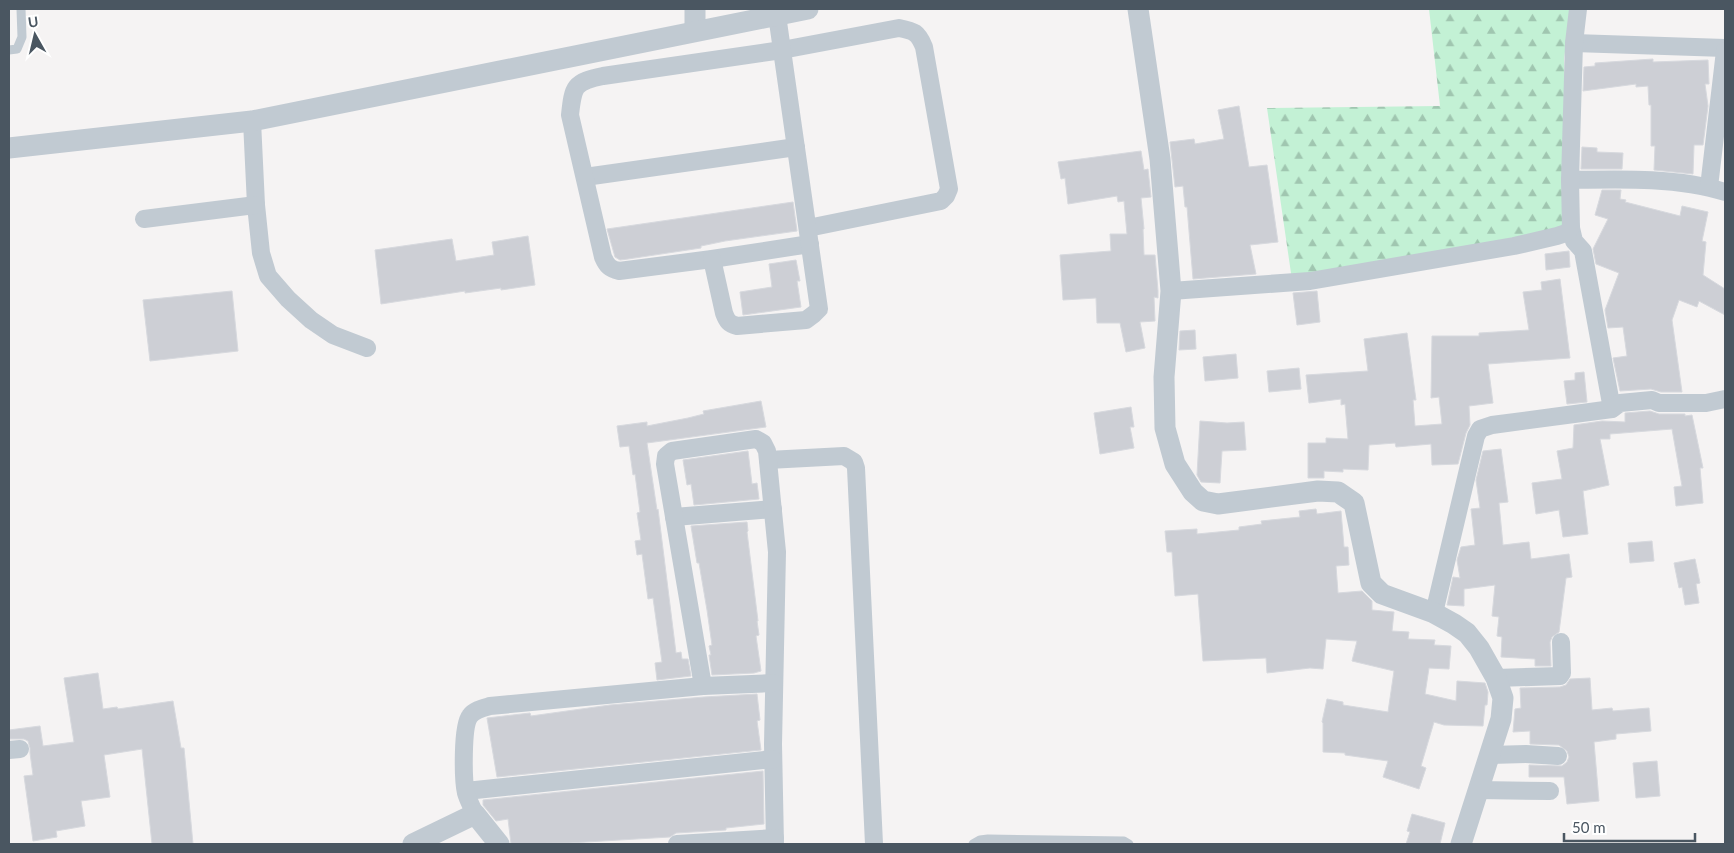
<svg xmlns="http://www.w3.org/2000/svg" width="1734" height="853" font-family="Lato,sans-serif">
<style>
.forest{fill:url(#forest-firs)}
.building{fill:#cdcfd5;stroke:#d7d9de}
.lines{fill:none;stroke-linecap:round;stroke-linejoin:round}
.service{stroke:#c1cad2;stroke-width:9}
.minor{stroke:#c1cad2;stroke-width:18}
.tertiary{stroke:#c1cad2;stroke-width:21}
</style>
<defs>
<pattern id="forest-firs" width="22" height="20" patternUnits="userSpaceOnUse" patternTransform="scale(1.25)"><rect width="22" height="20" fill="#c3f1d5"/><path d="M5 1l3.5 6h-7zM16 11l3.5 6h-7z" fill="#a0c6b0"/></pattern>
</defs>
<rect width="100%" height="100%" fill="#f5f3f3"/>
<!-- forest -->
<path class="forest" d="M 1429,9 L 1571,9 L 1564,59 L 1569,228 L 1292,280 L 1267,108 L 1440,106 Z"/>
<!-- building -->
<g class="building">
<path d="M 1653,59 L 1653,62 L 1708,60 L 1709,84 L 1705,84 L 1708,106 L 1703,145 L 1694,145 L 1693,174 L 1654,170 L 1655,146 L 1651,146 L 1651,105 L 1649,105 L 1648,86 L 1636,87 L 1636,84 L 1583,91 L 1584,67 L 1595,66 L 1595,63 Z"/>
<path d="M 1239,106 L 1249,167 L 1267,165 L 1278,242 L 1250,245 L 1256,274 L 1193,279 L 1187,207 L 1185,207 L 1183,186 L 1175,187 L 1170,142 L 1194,139 L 1195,144 L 1224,139 L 1218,110 Z"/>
<path d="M 1582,147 L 1597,148 L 1597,152 L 1623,153 L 1622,169 L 1581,169 Z"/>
<path d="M 1141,151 L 1144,170 L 1148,169 L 1151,197 L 1141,198 L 1144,229 L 1143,229 L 1144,255 L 1155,255 L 1158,291 L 1158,298 L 1154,297 L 1155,321 L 1140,322 L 1145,348 L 1126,352 L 1120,323 L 1097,323 L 1096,298 L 1063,300 L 1060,255 L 1111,251 L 1110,234 L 1127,234 L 1124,201 L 1118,202 L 1117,196 L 1068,204 L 1065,178 L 1061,179 L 1058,162 Z"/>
<path d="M 1602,190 L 1621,190 L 1620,199 L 1626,200 L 1625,202 L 1680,216 L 1682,206 L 1708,212 L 1702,241 L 1706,242 L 1703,275 L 1725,289 L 1725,315 L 1699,301 L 1697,307 L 1679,300 L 1672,320 L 1682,392 L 1661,392 L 1651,389 L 1620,391 L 1613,358 L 1627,356 L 1623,327 L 1608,328 L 1605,310 L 1619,273 L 1596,264 L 1593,249 L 1608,219 L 1595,215 Z"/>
<path d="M 793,202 L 797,231 L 725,241 L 701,246 L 701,248 L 628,259 L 620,260 L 615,257 L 607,229 Z"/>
<path d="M 528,236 L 535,285 L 501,290 L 501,288 L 465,293 L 465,291 L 381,304 L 375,250 L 452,239 L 456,261 L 494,255 L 492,242 Z"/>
<path d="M 1569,251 L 1570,267 L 1546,270 L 1545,254 Z"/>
<path d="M 796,260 L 800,281 L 797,281 L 801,307 L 743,315 L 740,292 L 772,287 L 769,264 Z"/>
<path d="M 1560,279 L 1570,358 L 1488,364 L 1493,403 L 1469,406 L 1470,425 L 1466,433 L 1458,464 L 1432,465 L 1431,444 L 1396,447 L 1395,443 L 1369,445 L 1368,470 L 1343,469 L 1343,472 L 1324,471 L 1324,478 L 1308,478 L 1308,443 L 1326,443 L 1326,438 L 1348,439 L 1345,404 L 1341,405 L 1341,399 L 1309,403 L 1306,375 L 1368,371 L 1364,339 L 1407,333 L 1416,400 L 1413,400 L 1415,426 L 1442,424 L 1439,397 L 1431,398 L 1432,336 L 1479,336 L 1479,333 L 1529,330 L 1523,292 L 1542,290 L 1541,282 Z"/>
<path d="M 232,291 L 238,351 L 150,361 L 143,300 Z"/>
<path d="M 1317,291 L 1320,322 L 1297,325 L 1293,293 Z"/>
<path d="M 1195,330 L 1196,349 L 1179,350 L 1180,331 Z"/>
<path d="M 1236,354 L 1238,378 L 1205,381 L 1203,357 Z"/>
<path d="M 1299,368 L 1301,389 L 1269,392 L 1267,371 Z"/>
<path d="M 1584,372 L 1587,402 L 1567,404 L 1564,381 L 1575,380 L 1575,373 Z"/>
<path d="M 761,401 L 766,427 L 647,443 L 657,510 L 658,509 L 676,653 L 681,652 L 682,659 L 688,659 L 691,676 L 657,680 L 655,663 L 662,662 L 653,598 L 648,599 L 642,554 L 637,555 L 635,541 L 641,540 L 637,513 L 640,512 L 635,474 L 633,475 L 629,446 L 620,447 L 617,426 L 647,422 L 647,426 L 688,418 L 704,414 L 703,411 Z"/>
<path d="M 1131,407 L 1134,427 L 1130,427 L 1134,448 L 1100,454 L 1094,413 Z"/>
<path d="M 1650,411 L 1659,414 L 1685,414 L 1685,416 L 1692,415 L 1703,468 L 1700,468 L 1703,503 L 1676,506 L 1674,487 L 1682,486 L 1672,429 L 1610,434 L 1610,439 L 1600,439 L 1609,485 L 1583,491 L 1588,534 L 1563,537 L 1559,510 L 1536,514 L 1532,483 L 1562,479 L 1557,451 L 1573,448 L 1574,425 L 1602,421 L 1625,422 L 1625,413 Z"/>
<path d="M 1200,421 L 1227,423 L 1244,422 L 1246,450 L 1222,451 L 1220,483 L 1201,482 L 1197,475 Z"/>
<path d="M 1501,449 L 1508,502 L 1499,503 L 1503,545 L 1529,542 L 1531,559 L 1569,554 L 1572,577 L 1566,578 L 1559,632 L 1552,637 L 1550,642 L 1551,666 L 1535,666 L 1535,659 L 1501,657 L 1502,637 L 1497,636 L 1499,617 L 1492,616 L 1495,585 L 1464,589 L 1464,606 L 1447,605 L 1453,577 L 1460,578 L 1457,560 L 1461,547 L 1475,545 L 1471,509 L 1480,508 L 1476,480 L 1483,451 Z"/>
<path d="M 748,451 L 752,484 L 757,483 L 759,499 L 694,505 L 691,484 L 687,485 L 683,460 Z"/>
<path d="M 1316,509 L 1317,514 L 1341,511 L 1344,547 L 1348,547 L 1349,565 L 1336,566 L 1338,593 L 1362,591 L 1372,601 L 1372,610 L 1394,612 L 1392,631 L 1409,632 L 1408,639 L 1435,640 L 1434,645 L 1451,646 L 1449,669 L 1429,668 L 1425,694 L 1456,701 L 1457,681 L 1485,683 L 1488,692 L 1487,705 L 1485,705 L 1483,726 L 1444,725 L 1434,722 L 1421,766 L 1426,768 L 1419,789 L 1383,777 L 1388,761 L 1345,755 L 1345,753 L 1323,752 L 1323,723 L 1322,722 L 1327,699 L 1343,702 L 1343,705 L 1388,712 L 1394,671 L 1352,661 L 1357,641 L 1326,639 L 1323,669 L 1310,668 L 1267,673 L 1266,658 L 1203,661 L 1198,594 L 1175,596 L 1172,552 L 1167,552 L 1165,531 L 1197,529 L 1197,534 L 1239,530 L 1239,527 L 1262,524 L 1261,521 L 1300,517 L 1299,511 Z"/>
<path d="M 747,522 L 748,531 L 747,532 L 758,621 L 757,621 L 759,635 L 756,636 L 761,671 L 754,673 L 712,675 L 709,655 L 711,655 L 709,646 L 712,645 L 707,610 L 699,563 L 697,563 L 691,526 Z"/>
<path d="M 1652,541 L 1654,561 L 1630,563 L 1628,543 Z"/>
<path d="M 1695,559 L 1700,583 L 1696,584 L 1699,603 L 1685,605 L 1682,587 L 1679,588 L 1674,563 Z"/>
<path d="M 98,673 L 103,709 L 117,707 L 118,709 L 173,701 L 181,748 L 184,748 L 193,844 L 152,844 L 142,749 L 104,755 L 110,797 L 81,801 L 85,826 L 56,831 L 57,837 L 33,841 L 24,776 L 33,775 L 30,753 L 30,748 L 28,741 L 24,739 L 9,739 L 9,730 L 40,726 L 43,746 L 74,742 L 64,678 Z"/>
<path d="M 1590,678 L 1592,710 L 1612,708 L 1613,711 L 1649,708 L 1651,731 L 1616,734 L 1616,739 L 1594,742 L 1599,801 L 1567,804 L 1564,777 L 1529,777 L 1529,765 L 1562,766 L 1567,762 L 1569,757 L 1567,751 L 1559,745 L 1530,744 L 1530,731 L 1513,732 L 1515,709 L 1521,708 L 1520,688 L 1560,687 L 1566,685 L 1570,679 Z"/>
<path d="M 757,694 L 760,720 L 757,721 L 761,750 L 497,777 L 487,718 L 530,713 L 531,716 L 610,705 L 704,697 Z"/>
<path d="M 1657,761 L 1660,796 L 1636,798 L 1633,763 Z"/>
<path d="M 763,771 L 764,824 L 726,828 L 726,830 L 676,833 L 670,837 L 569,843 L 511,844 L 508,819 L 496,821 L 483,805 L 483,800 Z"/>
<path d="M 1412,814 L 1445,823 L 1440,844 L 1406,844 L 1410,832 L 1407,831 Z"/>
</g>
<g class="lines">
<!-- service -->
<g class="service">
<path d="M 9,50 L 17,49 L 22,37 L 21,9"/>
<path d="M 973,844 L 980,840 L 988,839 L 1124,841 L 1129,844"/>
</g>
<!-- minor -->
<g class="minor">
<path d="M 1574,43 L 1725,48"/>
<path d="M 252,121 L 256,205 L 261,253 L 268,276 L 288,299 L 311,320 L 333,335 L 367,348"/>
<path d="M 585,177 L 796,147"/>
<path d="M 1570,180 C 1619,179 1678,177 1725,192"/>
<path d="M 1709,187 L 1725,51"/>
<path d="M 144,219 L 256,205"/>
<path d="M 808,228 L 941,201 L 946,196 L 949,189 L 924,47 C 918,32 914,31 899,28 L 782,50 L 603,76 C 574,82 573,86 570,115 L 603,257 C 607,266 610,269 619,271 L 712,259 L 810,244"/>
<path d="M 1571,228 L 1574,241 L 1583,251 L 1612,409"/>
<path d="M 712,259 L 724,313 C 727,321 729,324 737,326 L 806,320 L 814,314 L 819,309 L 777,15"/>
<path d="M 1171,291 L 1310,281 L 1514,246 L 1557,236 L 1566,233 L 1571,228 L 1570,180 L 1574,43 L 1578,9"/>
<path d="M 768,460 L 844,456 L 854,462 L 856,468 L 874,844"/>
<path d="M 674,517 L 773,509"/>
<path d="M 1434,613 L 1476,436 L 1480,429 L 1492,425 L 1612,409 L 1620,403 L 1652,400 L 1659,403 L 1706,403 L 1725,399"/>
<path d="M 1496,678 L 1560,676 L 1562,673 L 1561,642"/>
<path d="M 703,686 L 665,464 L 666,456 L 672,451 L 756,439 L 763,443 L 767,451 L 777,552 L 773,744 L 775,844"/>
<path d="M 9,750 L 20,749"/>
<path d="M 1490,755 L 1526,754 L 1558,756"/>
<path d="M 1479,790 L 1550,791"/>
<path d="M 466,791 L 773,759"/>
<path d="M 475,814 C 472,807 468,800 466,793 C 463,780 462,726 470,716 C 474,710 483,708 490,706 L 703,686 L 774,683"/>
<path d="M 677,844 L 775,838"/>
</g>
<!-- tertiary -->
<g class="tertiary">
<path d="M 695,9 L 695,30"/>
<path d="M 1138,9 L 1160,159 L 1171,291 L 1164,377 L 1165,428 L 1175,464 L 1193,492 L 1203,501 L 1218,504 L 1318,491 L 1338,492 L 1354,503 L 1371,583 L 1382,594 L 1434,613 L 1454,624 L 1467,633 L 1479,648 L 1496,678 L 1503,698 L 1501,719 L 1461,844"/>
<path d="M 9,148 L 252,121 L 808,9"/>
<path d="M 413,844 L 475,814 L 499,844"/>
</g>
</g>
<!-- border -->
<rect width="1734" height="853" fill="none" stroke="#4a5661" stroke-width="20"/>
<!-- north arrow -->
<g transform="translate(35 35) rotate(352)" stroke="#ffffff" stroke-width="4" paint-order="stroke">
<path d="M0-4L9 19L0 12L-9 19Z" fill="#4a5661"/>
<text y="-8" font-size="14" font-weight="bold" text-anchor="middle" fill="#4a5661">U</text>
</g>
<!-- scale -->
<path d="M1564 833v8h131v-8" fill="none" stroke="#4a5661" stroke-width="2.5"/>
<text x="1572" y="833" font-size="15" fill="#4a5661" stroke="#ffffff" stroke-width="4" paint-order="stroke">50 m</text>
</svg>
